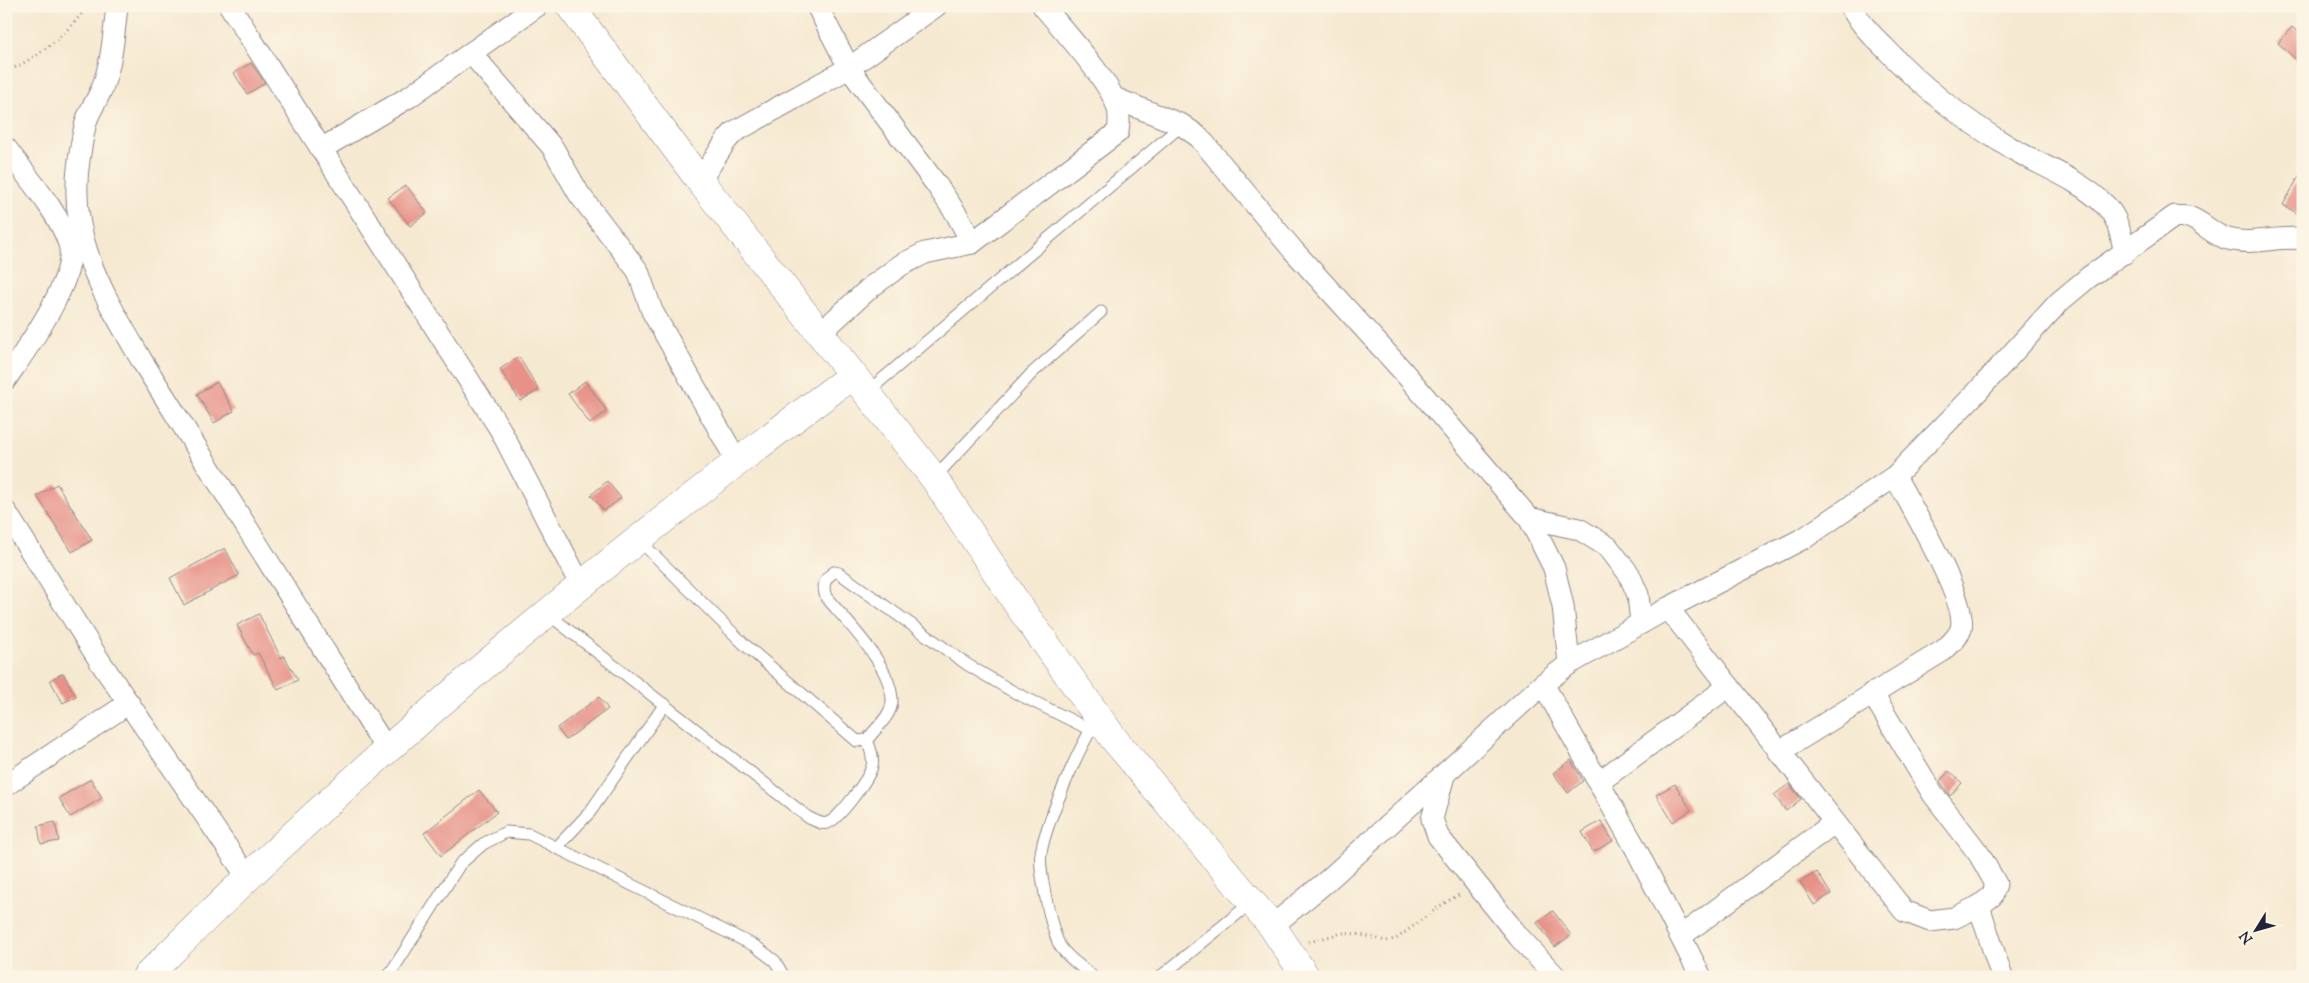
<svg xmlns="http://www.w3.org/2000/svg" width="2309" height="983" font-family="'Sorts Mill Goudy',serif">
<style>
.building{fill:#e79187}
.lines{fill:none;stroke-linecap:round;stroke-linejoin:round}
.lane-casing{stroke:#8c8686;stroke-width:13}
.street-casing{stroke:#8c8686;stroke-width:23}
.secondary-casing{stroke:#8c8686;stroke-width:29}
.path{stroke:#8c8686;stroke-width:3;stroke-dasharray:1 4;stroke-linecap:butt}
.lane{stroke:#fff;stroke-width:11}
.street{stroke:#fff;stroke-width:21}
.secondary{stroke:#fff;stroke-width:28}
</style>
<rect width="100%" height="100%" fill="#fcf5e5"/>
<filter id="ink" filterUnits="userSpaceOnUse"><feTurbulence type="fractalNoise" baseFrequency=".02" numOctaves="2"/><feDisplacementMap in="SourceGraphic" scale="10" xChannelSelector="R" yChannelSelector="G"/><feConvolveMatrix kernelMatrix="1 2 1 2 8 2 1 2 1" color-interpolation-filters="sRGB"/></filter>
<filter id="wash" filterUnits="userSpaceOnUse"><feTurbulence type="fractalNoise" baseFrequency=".0096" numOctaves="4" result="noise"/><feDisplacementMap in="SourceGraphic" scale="20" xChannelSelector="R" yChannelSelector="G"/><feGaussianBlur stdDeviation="1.12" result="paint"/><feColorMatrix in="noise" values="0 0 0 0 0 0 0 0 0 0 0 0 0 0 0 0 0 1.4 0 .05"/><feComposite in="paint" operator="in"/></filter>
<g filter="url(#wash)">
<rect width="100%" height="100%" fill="#f6e9d1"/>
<g id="blocks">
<!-- building -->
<g class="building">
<path d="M 2292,27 L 2303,36 L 2303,66 L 2278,43 Z"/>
<path d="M 251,63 L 265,83 L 247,94 L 234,73 Z"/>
<path d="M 2303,169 L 2303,217 L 2283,205 Z"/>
<path d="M 406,185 L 427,213 L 410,226 L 388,198 Z"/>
<path d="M 519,357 L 539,390 L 520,401 L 500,369 Z"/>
<path d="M 585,381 L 607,411 L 590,424 L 568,394 Z"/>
<path d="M 217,382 L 234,411 L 214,423 L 197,394 Z"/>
<path d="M 607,481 L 621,498 L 604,511 L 591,495 Z"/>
<path d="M 57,484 L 92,540 L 72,552 L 37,496 Z"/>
<path d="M 225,548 L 239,575 L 184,605 L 170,578 Z"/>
<path d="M 259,614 L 281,658 L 284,656 L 298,680 L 278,690 L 258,653 L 253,655 L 237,625 Z"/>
<path d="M 63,673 L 76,696 L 63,703 L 50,680 Z"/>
<path d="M 599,697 L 608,709 L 566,740 L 557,728 Z"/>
<path d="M 1571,760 L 1583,781 L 1568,793 L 1553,773 Z"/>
<path d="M 1949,771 L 1962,783 L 1950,796 L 1940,781 Z"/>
<path d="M 91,779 L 102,798 L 70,817 L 59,798 Z"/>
<path d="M 1675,784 L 1691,810 L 1673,822 L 1656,795 Z"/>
<path d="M 1789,784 L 1801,799 L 1786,811 L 1774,795 Z"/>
<path d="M 479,790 L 497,812 L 441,856 L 424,833 Z"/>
<path d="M 1601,821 L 1613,841 L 1593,852 L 1582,832 Z"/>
<path d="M 55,822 L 59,841 L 41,844 L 38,826 Z"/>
<path d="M 1817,872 L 1831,894 L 1814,905 L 1800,882 Z"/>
<path d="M 1553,911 L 1571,935 L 1555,947 L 1537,923 Z"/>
</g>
</g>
</g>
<g filter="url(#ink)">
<use href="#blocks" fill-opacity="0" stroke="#8c8686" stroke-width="1"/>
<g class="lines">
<defs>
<g id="lane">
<path d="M 866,393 L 1182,125"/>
<path d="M 934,478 L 1032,373 L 1101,312"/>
<path d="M 638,539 L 744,644 L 857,741 L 867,740 C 875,729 892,715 892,701 C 892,666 847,622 826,597 C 822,586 824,579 834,572 L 839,573 L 968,665 L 1012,691 L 1091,730"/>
<path d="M 548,614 L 809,818 C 815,820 821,825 827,823 C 838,821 870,777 872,766 C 874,757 870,748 867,740"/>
<path d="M 556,848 L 590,812 L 665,704"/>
<path d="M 388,977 L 460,864 L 483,844 L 506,832 L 529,834 L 755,946 L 775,961 L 784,977"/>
<path d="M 1093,977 C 1083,967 1067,958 1060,946 C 1052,932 1038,869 1041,853 C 1045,826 1079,746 1095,724"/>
<path d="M 1160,977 L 1252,902"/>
</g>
<g id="street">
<path d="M 117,6 C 114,33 112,63 102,88 C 98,99 91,108 87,119 C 83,132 81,147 79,160 C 67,239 104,295 142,361 L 387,750"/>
<path d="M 230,6 L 500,429 L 581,586"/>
<path d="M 817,6 L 849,68 L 936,184 L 957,215 L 972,243"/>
<path d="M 1850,6 C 1859,22 1871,35 1884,47 C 1921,87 1964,120 2011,148 C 2043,167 2079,179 2105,205 C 2118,217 2121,236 2125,253"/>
<path d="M 471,53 L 553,148 L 579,194 L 638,271 L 652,311 L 738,463"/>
<path d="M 1114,98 L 1182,125 L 1199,137 L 1293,250 L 1401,369 L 1529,518 L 1554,568 L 1563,606 L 1569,664"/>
<path d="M 6,148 C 25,174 60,214 69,244 C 79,277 25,351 6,379"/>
<path d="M 321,149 L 409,97 L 537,6"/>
<path d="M 700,181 L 726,141 L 734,132 L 849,68 L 936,6"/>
<path d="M 820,333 L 871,287 L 901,265 L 925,253 L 972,243 L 1118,132 C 1119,125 1120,117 1118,109 C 1111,82 1063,30 1043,6"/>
<path d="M 6,512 L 101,663 L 248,878"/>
<path d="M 1529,518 L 1579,529 L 1608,547 L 1629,574 L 1638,595 L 1641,623"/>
<path d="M 1668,608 L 1904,911 L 1930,921 L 1954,918 L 1979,906 L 1992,896 L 1996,884 L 1979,854 L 1933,794 L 1872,693"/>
<path d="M 1543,684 L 1635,847 L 1701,977"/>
<path d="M 1779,752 L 1944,650 C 1950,644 1958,638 1961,629 C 1969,602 1909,503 1895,476"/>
<path d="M 1444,776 L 1432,819 L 1438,836 L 1519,937 L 1556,977"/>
<path d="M 1599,782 L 1729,686"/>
<path d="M 6,785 L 129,703"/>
<path d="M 1979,906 L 2002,977"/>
<path d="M 1272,926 L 1327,881 L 1543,684 L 1569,664 L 1668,608 L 1806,537 L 1895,476 L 1977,392 L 2059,302 L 2089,277 L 2175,216 C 2180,217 2187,216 2191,218 C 2204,223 2214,236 2228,239 C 2253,246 2278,235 2303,239"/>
<path d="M 1681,936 L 1834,823"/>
</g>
<g id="secondary">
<path d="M 570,6 L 700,181 L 934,478 L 1018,605 L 1114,739 L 1272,926 L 1306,977"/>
<path d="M 146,977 C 363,758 605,558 853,375"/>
</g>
</defs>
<!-- lane casing -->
<use href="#lane" class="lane-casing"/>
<!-- street casing -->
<use href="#street" class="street-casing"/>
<!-- secondary casing -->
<use href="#secondary" class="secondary-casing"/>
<!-- path -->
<g class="path">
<path d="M 6,72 C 38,57 67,35 87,6"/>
<path d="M 1309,942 L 1342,933 L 1357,934 L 1386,941 L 1396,939 L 1444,903 L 1461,894"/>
</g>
<!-- lane -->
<use href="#lane" class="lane"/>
<!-- street -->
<use href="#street" class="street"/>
<!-- secondary -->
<use href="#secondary" class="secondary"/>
</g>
</g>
<!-- margin -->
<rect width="2309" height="983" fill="none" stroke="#fcf5e5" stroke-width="25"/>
<!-- north arrow -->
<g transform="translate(2256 930) rotate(233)" stroke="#fcf5e5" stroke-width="4" paint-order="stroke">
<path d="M0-4L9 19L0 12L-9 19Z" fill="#22223b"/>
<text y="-8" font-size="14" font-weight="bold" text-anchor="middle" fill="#22223b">N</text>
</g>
</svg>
